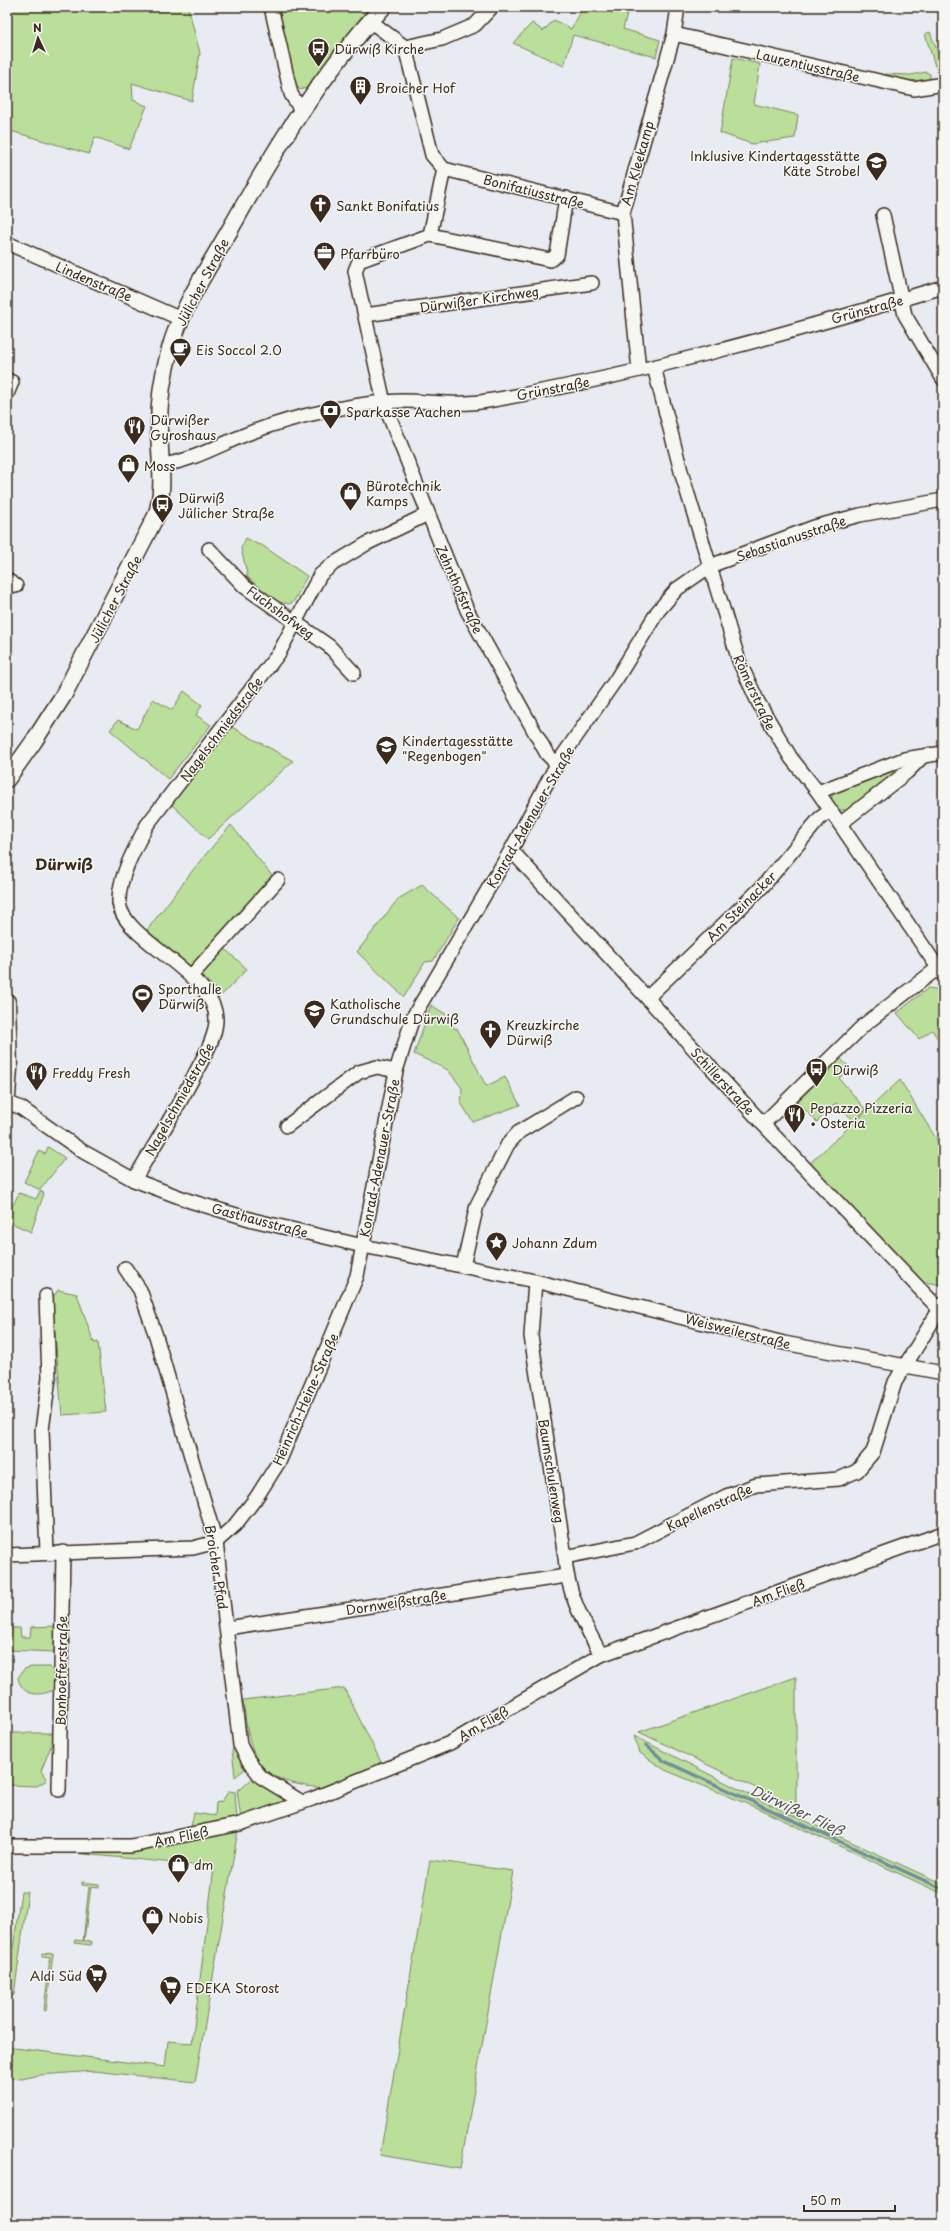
<svg xmlns="http://www.w3.org/2000/svg" width="950" height="2231" font-family="'Playpen Sans',sans-serif">
<style>
.green{fill:#badf9a;stroke:#7a845c}
.lines{fill:none;stroke-linecap:round;stroke-linejoin:round}
.stream{stroke:#728c9e;stroke-width:3.5}
.minor-casing{stroke:#3b2a1e;stroke-width:16}
.tertiary-casing{stroke:#3b2a1e;stroke-width:19}
.minor{stroke:#f6f6f2;stroke-width:13}
.tertiary{stroke:#f6f6f2;stroke-width:16}
.labels{text-anchor:middle;dominant-baseline:central;stroke-width:3;stroke-linejoin:round;paint-order:stroke}
.poi-label{font-size:13px;fill:#3b2a1e;stroke:#f6f6f2;text-anchor:start}
.street-label{font-size:13px;fill:#3b2a1e;stroke:#f6f6f2}
.water-label{font-size:14px;font-style:italic;fill:#525354;stroke:#f6f6f2}
.quarter-label{font-size:15px;font-weight:bold;fill:#3b2a1e;stroke:#f6f6f2}
</style>
<rect width="100%" height="100%" fill="#e9ebf2"/>
<filter id="ink" filterUnits="userSpaceOnUse"><feTurbulence type="fractalNoise" baseFrequency=".025" numOctaves="2"/><feDisplacementMap in="SourceGraphic" scale="8" xChannelSelector="R" yChannelSelector="G"/><feConvolveMatrix kernelMatrix="1 2 1 2 8 2 1 2 1" color-interpolation-filters="sRGB"/></filter>
<g filter="url(#ink)">
<!-- green -->
<g class="green">
<path d="M 7,7 L 188,7 L 200,53 L 192,101 L 132,83 L 133,100 L 147,106 L 129,149 L 95,137 L 89,154 L 7,130 Z"/>
<path d="M 275,7 L 369,7 L 306,88 L 300,90 L 294,83 Z"/>
<path d="M 584,7 L 629,7 L 623,29 L 660,40 L 656,57 L 573,35 L 564,66 L 513,43 L 532,23 L 543,31 L 554,20 L 571,29 Z"/>
<path d="M 930,32 L 938,53 L 943,51 L 943,63 L 935,66 L 925,34 Z"/>
<path d="M 733,58 L 760,64 L 754,104 L 798,115 L 795,138 L 752,144 L 720,133 Z"/>
<path d="M 926,72 L 930,74 L 930,80 L 906,81 L 884,76 L 885,74 L 911,75 Z"/>
<path d="M 246,538 L 259,545 L 260,544 L 307,576 L 294,601 L 290,604 L 278,602 L 248,578 L 241,548 Z"/>
<path d="M 184,691 L 202,705 L 196,715 L 211,725 L 168,779 L 110,730 L 118,720 L 137,729 L 153,699 L 172,710 Z"/>
<path d="M 232,727 L 293,761 L 208,839 L 171,804 Z"/>
<path d="M 898,763 L 905,766 L 850,810 L 838,810 L 831,800 L 833,793 Z"/>
<path d="M 231,825 L 273,877 L 194,963 L 187,967 L 147,930 L 200,861 Z"/>
<path d="M 422,885 L 459,918 L 433,961 L 425,962 L 404,997 L 357,952 L 398,899 Z"/>
<path d="M 225,949 L 247,969 L 222,995 L 200,974 Z"/>
<path d="M 928,988 L 942,990 L 943,992 L 943,1041 L 940,1042 L 932,1030 L 919,1039 L 897,1013 Z"/>
<path d="M 431,1005 L 447,1015 L 455,1029 L 457,1028 L 486,1086 L 505,1077 L 520,1105 L 473,1122 L 461,1103 L 462,1088 L 448,1070 L 414,1054 Z"/>
<path d="M 841,1059 L 850,1068 L 839,1078 L 866,1110 L 854,1121 L 836,1103 L 817,1122 L 797,1102 Z"/>
<path d="M 900,1080 L 943,1150 L 943,1285 L 917,1281 L 809,1164 Z"/>
<path d="M 48,1147 L 65,1158 L 40,1190 L 24,1182 L 39,1151 L 45,1154 Z"/>
<path d="M 40,1191 L 44,1193 L 31,1232 L 7,1221 L 7,1217 L 19,1193 L 36,1199 Z"/>
<path d="M 58,1290 L 77,1294 L 94,1343 L 98,1342 L 106,1412 L 62,1415 L 52,1299 Z"/>
<path d="M 55,1626 L 54,1652 L 7,1650 L 7,1628 L 20,1628 L 21,1637 L 30,1637 L 31,1627 Z"/>
<path d="M 32,1667 L 50,1667 L 54,1674 L 54,1690 C 38,1697 22,1696 18,1678 L 24,1669 Z"/>
<path d="M 796,1677 L 796,1807 L 639,1732 Z"/>
<path d="M 344,1688 L 381,1762 C 366,1769 350,1781 335,1786 C 325,1789 311,1787 301,1785 C 250,1776 249,1744 243,1700 Z"/>
<path d="M 8,1733 L 53,1733 L 53,1741 L 41,1771 L 47,1780 L 37,1786 L 7,1785 Z"/>
<path d="M 634,1736 L 760,1800 L 943,1884 L 943,1894 L 757,1808 L 665,1770 L 640,1753 Z"/>
<path d="M 232,1749 L 235,1749 L 245,1769 L 235,1777 Z"/>
<path d="M 253,1778 C 261,1785 281,1795 285,1802 L 241,1820 L 237,1790 L 242,1788 Z"/>
<path d="M 229,1791 L 235,1792 L 237,1821 L 190,1831 L 194,1813 L 215,1816 L 216,1803 L 222,1801 Z"/>
<path d="M 238,1830 L 195,2082 L 94,2071 L 40,2075 L 22,2079 L 7,2078 L 7,2047 L 165,2067 L 168,2041 L 192,2043 L 214,1867 L 63,1852 Z"/>
<path d="M 430,1860 L 513,1871 L 460,2169 L 380,2155 Z"/>
<path d="M 82,1882 L 99,1884 L 99,1887 L 91,1886 L 84,1941 L 92,1942 L 91,1945 L 74,1943 L 75,1940 L 83,1941 L 89,1886 L 82,1885 Z"/>
<path d="M 21,1892 L 28,1892 L 14,1995 L 7,1997 L 7,1977 L 9,1977 Z"/>
<path d="M 42,1953 L 53,1954 L 46,2011 L 44,2010 L 50,1958 L 42,1957 Z"/>
</g>
<g class="lines">
<!-- stream -->
<path class="stream" d="M 646,1745 L 664,1761 L 943,1889"/>
<defs>
<g id="minor">
<path d="M 271,7 L 291,94 L 301,110"/>
<path d="M 370,21 L 405,47 L 442,39 L 475,25 L 492,7"/>
<path d="M 674,34 L 914,89 L 943,84"/>
<path d="M 405,47 L 432,155 L 444,169 L 623,213"/>
<path d="M 883,215 L 905,315 L 943,379"/>
<path d="M 430,235 L 444,169"/>
<path d="M 7,243 L 181,319"/>
<path d="M 365,315 L 592,283"/>
<path d="M 654,367 L 682,475 L 739,661 L 758,702 L 791,758 L 818,792 L 943,975"/>
<path d="M 639,370 L 623,213 L 674,34 L 678,7"/>
<path d="M 7,380 L 12,382 L 7,394"/>
<path d="M 161,465 C 194,461 222,443 252,432 C 276,423 301,416 326,411 C 351,406 377,401 402,401 C 431,401 459,406 487,401 C 641,375 793,332 943,287"/>
<path d="M 209,549 L 245,587 L 329,646 L 354,673"/>
<path d="M 7,580 L 16,586"/>
<path d="M 557,764 L 547,754 L 467,610 L 384,403 L 355,271 L 359,261 L 430,235 L 550,260 L 557,255 L 566,198"/>
<path d="M 818,792 L 904,759 L 943,753"/>
<path d="M 840,824 L 907,772 L 922,757"/>
<path d="M 511,850 L 763,1124 L 939,1309"/>
<path d="M 191,976 L 278,880"/>
<path d="M 647,998 L 762,887 L 820,818 L 830,811"/>
<path d="M 7,1102 L 21,1108 L 82,1151 L 134,1180 L 190,1201 L 253,1220 L 363,1246 L 535,1281 L 784,1343 L 943,1373"/>
<path d="M 763,1124 L 864,1025 L 938,968"/>
<path d="M 287,1126 L 359,1072 L 377,1067 L 396,1071"/>
<path d="M 134,1180 C 155,1144 177,1109 196,1072 C 204,1056 215,1039 216,1021 C 218,974 121,940 119,902 C 118,878 136,846 147,825 L 279,653 L 320,575 L 333,564 L 368,543 L 428,514"/>
<path d="M 463,1266 L 477,1205 L 508,1144 L 519,1132 L 576,1097"/>
<path d="M 125,1268 L 140,1290 L 156,1336 L 216,1542 L 240,1745 L 248,1760 L 261,1777 L 302,1802"/>
<path d="M 535,1281 L 531,1336 L 565,1557 C 567,1594 584,1623 601,1655"/>
<path d="M 46,1296 L 49,1378 L 42,1430 L 47,1553"/>
<path d="M 7,1555 L 193,1548 L 216,1542 L 235,1525 L 256,1498 L 280,1460 L 357,1276 L 396,1071 L 413,1017 L 511,850 L 557,764 L 617,678 L 658,611 L 677,589 L 710,566 L 814,527 L 860,515 L 943,500"/>
<path d="M 565,1557 L 635,1543 L 726,1496 L 756,1485 L 839,1479 L 857,1471 L 873,1452 L 895,1382 L 943,1304"/>
<path d="M 227,1628 L 566,1576"/>
<path d="M 59,1790 L 63,1552"/>
<path d="M 7,1846 L 131,1846 L 240,1824 L 312,1799 L 450,1743 L 601,1655 L 943,1533"/>
</g>
<g id="tertiary">
<path d="M 7,779 L 34,741 L 63,696 L 156,516 C 166,488 159,456 159,426 C 159,400 163,374 170,349 C 182,306 209,267 231,228 C 275,149 321,74 383,7"/>
<path d="M 7,1002 L 9,1068 L 7,1096"/>
</g>
</defs>
<!-- minor casing -->
<use href="#minor" class="minor-casing"/>
<!-- tertiary casing -->
<use href="#tertiary" class="tertiary-casing"/>
<!-- minor -->
<use href="#minor" class="minor"/>
<!-- tertiary -->
<use href="#tertiary" class="tertiary"/>
</g>
</g>
<!-- icons -->
<defs>
<symbol id="bus-pin" viewBox="-11 -11 22 30"><path d="M0 17L-7.5 6A9.5 9.5 0 1 1 7.5 6Z" fill="#3b2a1e" stroke="#f6f6f2"/><path d="M-5-6H5V4H4V6H2V4H-2V6H-4V4H-5ZM-3.5-4V0h7V-4ZM-3.5 1.2v1.5H-2V1.2ZM2 1.2v1.5H3.5V1.2Z" fill="#fff"/></symbol>
<symbol id="building-pin" viewBox="-11 -11 22 30"><path d="M0 17L-7.5 6A9.5 9.5 0 1 1 7.5 6Z" fill="#3b2a1e" stroke="#f6f6f2"/><path d="M-4-6H4V6H1V3H-1V6H-4ZM-2.5-4.3h1.7v1.8h-1.7ZM.8-4.3h1.7v1.8H.8ZM-2.5-1h1.7V.8h-1.7ZM.8-1h1.7V.8H.8Z" fill="#fff"/></symbol>
<symbol id="school-pin" viewBox="-11 -11 22 30"><path d="M0 17L-7.5 6A9.5 9.5 0 1 1 7.5 6Z" fill="#3b2a1e" stroke="#f6f6f2"/><path d="M0-5L7-2L0 1L-7-2ZM-4 1L0 2.5L4 1V4Q0 6-4 4Z" fill="#fff"/></symbol>
<symbol id="church-pin" viewBox="-11 -11 22 30"><path d="M0 17L-7.5 6A9.5 9.5 0 1 1 7.5 6Z" fill="#3b2a1e" stroke="#f6f6f2"/><path d="M-1.2-6h2.4v3.5h3.3v2.4h-3.3V6h-2.4V-.1h-3.3v-2.4h3.3Z" fill="#fff"/></symbol>
<symbol id="office-pin" viewBox="-11 -11 22 30"><path d="M0 17L-7.5 6A9.5 9.5 0 1 1 7.5 6Z" fill="#3b2a1e" stroke="#f6f6f2"/><path d="M-6-3h4V-5.5h4V-3h4V5H-6ZM-1-4.5V-3h2v-1.5ZM-6 0V1H6V0Z" fill="#fff"/></symbol>
<symbol id="cafe-pin" viewBox="-11 -11 22 30"><path d="M0 17L-7.5 6A9.5 9.5 0 1 1 7.5 6Z" fill="#3b2a1e" stroke="#f6f6f2"/><path d="M-5.5-4.5H6V0H3Q3 3.5 0 3.5H-2.5Q-5.5 3.5-5.5 0ZM3-3.2v2h1.7v-2ZM-6 4.5H4V6H-6Z" fill="#fff"/></symbol>
<symbol id="bank-pin" viewBox="-11 -11 22 30"><path d="M0 17L-7.5 6A9.5 9.5 0 1 1 7.5 6Z" fill="#3b2a1e" stroke="#f6f6f2"/><path d="M-6-4H6V4H-6ZM0-2.3a2.3 2.3 0 1 0 0 4.6a2.3 2.3 0 1 0 0-4.6Z" fill="#fff"/></symbol>
<symbol id="restaurant-pin" viewBox="-11 -11 22 30"><path d="M0 17L-7.5 6A9.5 9.5 0 1 1 7.5 6Z" fill="#3b2a1e" stroke="#f6f6f2"/><path d="M-5-6h1v4h1v-4h1v4h1v-4h1v5L-1.5 .5V6h-2V.5L-5-1ZM5-6V6H3V1.5H1.5Q1.5-4 5-6Z" fill="#fff"/></symbol>
<symbol id="shop-pin" viewBox="-11 -11 22 30"><path d="M0 17L-7.5 6A9.5 9.5 0 1 1 7.5 6Z" fill="#3b2a1e" stroke="#f6f6f2"/><path d="M-5-2.5h2.3a2.7 3.5 0 0 1 5.4 0H5L5.5 6h-11ZM-1.5-2.5h3a1.5 2.3 0 0 0-3 0Z" fill="#fff"/></symbol>
<symbol id="stadium-pin" viewBox="-11 -11 22 30"><path d="M0 17L-7.5 6A9.5 9.5 0 1 1 7.5 6Z" fill="#3b2a1e" stroke="#f6f6f2"/><path d="M0-5a6.5 5 0 1 0 0 10a6.5 5 0 1 0 0-10ZM-3.5-1.8h7v3.6h-7Z" fill="#fff"/></symbol>
<symbol id="sight-pin" viewBox="-11 -11 22 30"><path d="M0 17L-7.5 6A9.5 9.5 0 1 1 7.5 6Z" fill="#3b2a1e" stroke="#f6f6f2"/><path d="M0-6L1.8-2.2L6-1.7L2.9 1.2L3.7 5.4L0 3.3L-3.7 5.4L-2.9 1.2L-6-1.7L-1.8-2.2Z" fill="#fff"/></symbol>
<symbol id="supermarket-pin" viewBox="-11 -11 22 30"><path d="M0 17L-7.5 6A9.5 9.5 0 1 1 7.5 6Z" fill="#3b2a1e" stroke="#f6f6f2"/><path d="M-6-5.5h2.5l.6 2H6L4.5 2H-2.5L-4.4-4H-6ZM-1.5 3.2a1.3 1.3 0 1 0 .1 0ZM3 3.2a1.3 1.3 0 1 0 .1 0Z" fill="#fff"/></symbol>
</defs>
<g fill-rule="evenodd">
<use href="#bus-pin" x="306" y="36" width="25" height="34"/>
<use href="#building-pin" x="348" y="74" width="25" height="34"/>
<use href="#school-pin" x="864" y="150" width="25" height="34"/>
<use href="#church-pin" x="308" y="192" width="25" height="34"/>
<use href="#office-pin" x="312" y="240" width="25" height="34"/>
<use href="#cafe-pin" x="168" y="336" width="25" height="34"/>
<use href="#bank-pin" x="318" y="398" width="25" height="34"/>
<use href="#restaurant-pin" x="122" y="414" width="25" height="34"/>
<use href="#shop-pin" x="116" y="452" width="25" height="34"/>
<use href="#shop-pin" x="338" y="480" width="25" height="34"/>
<use href="#bus-pin" x="150" y="492" width="25" height="34"/>
<use href="#school-pin" x="374" y="734" width="25" height="34"/>
<use href="#stadium-pin" x="130" y="982" width="25" height="34"/>
<use href="#school-pin" x="302" y="998" width="25" height="34"/>
<use href="#church-pin" x="478" y="1018" width="25" height="34"/>
<use href="#bus-pin" x="804" y="1056" width="25" height="34"/>
<use href="#restaurant-pin" x="24" y="1060" width="25" height="34"/>
<use href="#restaurant-pin" x="782" y="1102" width="25" height="34"/>
<use href="#sight-pin" x="484" y="1230" width="25" height="34"/>
<use href="#shop-pin" x="166" y="1852" width="25" height="34"/>
<use href="#shop-pin" x="140" y="1904" width="25" height="34"/>
<use href="#supermarket-pin" x="84" y="1962" width="25" height="34"/>
<use href="#supermarket-pin" x="158" y="1974" width="25" height="34"/>
</g>
<g class="labels">
<!-- poi labels -->
<g class="poi-label">
<text x="334" y="48">Dürwiß Kirche</text>
<text x="376" y="87">Broicher Hof</text>
<text x="860" y="155" text-anchor="end">Inklusive Kindertagesstätte<tspan x="860" dy="15">Käte Strobel</tspan></text>
<text x="336" y="205">Sankt Bonifatius</text>
<text x="340" y="253">Pfarrbüro</text>
<text x="196" y="349">Eis Soccol 2.0</text>
<text x="346" y="411">Sparkasse Aachen</text>
<text x="150" y="419">Dürwißer<tspan x="150" dy="15">Gyroshaus</tspan></text>
<text x="144" y="465">Moss</text>
<text x="366" y="485">Bürotechnik<tspan x="366" dy="15">Kamps</tspan></text>
<text x="178" y="497">Dürwiß<tspan x="178" dy="15">Jülicher Straße</tspan></text>
<text x="402" y="740">Kindertagesstätte<tspan x="402" dy="15">"Regenbogen"</tspan></text>
<text x="158" y="988">Sporthalle<tspan x="158" dy="15">Dürwiß</tspan></text>
<text x="330" y="1003">Katholische<tspan x="330" dy="15">Grundschule Dürwiß</tspan></text>
<text x="506" y="1024">Kreuzkirche<tspan x="506" dy="15">Dürwiß</tspan></text>
<text x="832" y="1069">Dürwiß</text>
<text x="52" y="1072">Freddy Fresh</text>
<text x="810" y="1107">Pepazzo Pizzeria<tspan x="810" dy="15">• Osteria</tspan></text>
<text x="512" y="1242">Johann Zdum</text>
<text x="194" y="1864">dm</text>
<text x="168" y="1917">Nobis</text>
<text x="82" y="1975" text-anchor="end">Aldi Süd</text>
<text x="186" y="1987">EDEKA Storost</text>
</g>
<!-- street labels -->
<g class="street-label">
<text transform="translate(808 65) rotate(13)">Laurentiusstraße</text>
<text transform="translate(637 163) rotate(-74)">Am Kleekamp</text>
<text transform="translate(534 191) rotate(14)">Bonifatiusstraße</text>
<text transform="translate(94 281) rotate(23)">Lindenstraße</text>
<text transform="translate(202 282) rotate(-62)">Jülicher Straße</text>
<text transform="translate(479 299) rotate(-8)">Dürwißer Kirchweg</text>
<text transform="translate(867 309) rotate(-15)">Grünstraße</text>
<text transform="translate(553 388) rotate(-11)">Grünstraße</text>
<text transform="translate(791 538) rotate(-19)">Sebastianusstraße</text>
<text transform="translate(460 589) rotate(66)">Zehnthofstraße</text>
<text transform="translate(115 599) rotate(-62)">Jülicher Straße</text>
<text transform="translate(281 612) rotate(36)">Fuchshofweg</text>
<text transform="translate(755 692) rotate(65)">Römerstraße</text>
<text transform="translate(221 729) rotate(-53)">Nagelschmiedstraße</text>
<text transform="translate(530 817) rotate(-60)">Konrad-Adenauer-Straße</text>
<text transform="translate(741 906) rotate(-45)">Am Steinacker</text>
<text transform="translate(723 1081) rotate(47)">Schillerstraße</text>
<text transform="translate(179 1099) rotate(-61)">Nagelschmiedstraße</text>
<text transform="translate(379 1158) rotate(-79)">Konrad-Adenauer-Straße</text>
<text transform="translate(260 1220) rotate(15)">Gasthausstraße</text>
<text transform="translate(738 1331) rotate(14)">Weisweilerstraße</text>
<text transform="translate(305 1399) rotate(-66)">Heinrich-Heine-Straße</text>
<text transform="translate(552 1471) rotate(81)">Baumschulenweg</text>
<text transform="translate(709 1507) rotate(-25)">Kapellenstraße</text>
<text transform="translate(217 1567) rotate(81)">Broicher Pfad</text>
<text transform="translate(778 1592) rotate(-20)">Am Fließ</text>
<text transform="translate(396 1602) rotate(-9)">Dornweißstraße</text>
<text transform="translate(61 1671) rotate(-89)">Bonhoefferstraße</text>
<text transform="translate(483 1723) rotate(-30)">Am Fließ</text>
<text transform="translate(181 1836) rotate(-12)">Am Fließ</text>
</g>
<!-- water labels -->
<g class="water-label">
<text transform="translate(797 1810) rotate(25)">Dürwißer Fließ</text>
</g>
<!-- quarter labels -->
<g class="quarter-label">
<text x="64" y="863">Dürwiß</text>
</g>
</g>
<!-- margin -->
<rect width="950" height="2231" fill="none" stroke="#f6f6f2" stroke-width="24"/>
<rect x="12" y="12" width="926" height="2207" fill="none" stroke="#3b2a1e" stroke-width="1.5" filter="url(#ink)"/>
<!-- north arrow -->
<g transform="translate(38 38) rotate(356)" stroke="#f6f6f2" stroke-width="3" paint-order="stroke">
<path d="M0-3L7 15L0 10L-7 15Z" fill="#3b2a1e"/>
<text y="-6" font-size="11" font-weight="bold" text-anchor="middle" fill="#3b2a1e">N</text>
</g>
<!-- scale -->
<path d="M804 2205v6h91v-6" fill="none" stroke="#3b2a1e" stroke-width="2"/>
<text x="810" y="2205" font-size="12" fill="#3b2a1e" stroke="#f6f6f2" stroke-width="3" paint-order="stroke">50 m</text>
</svg>
